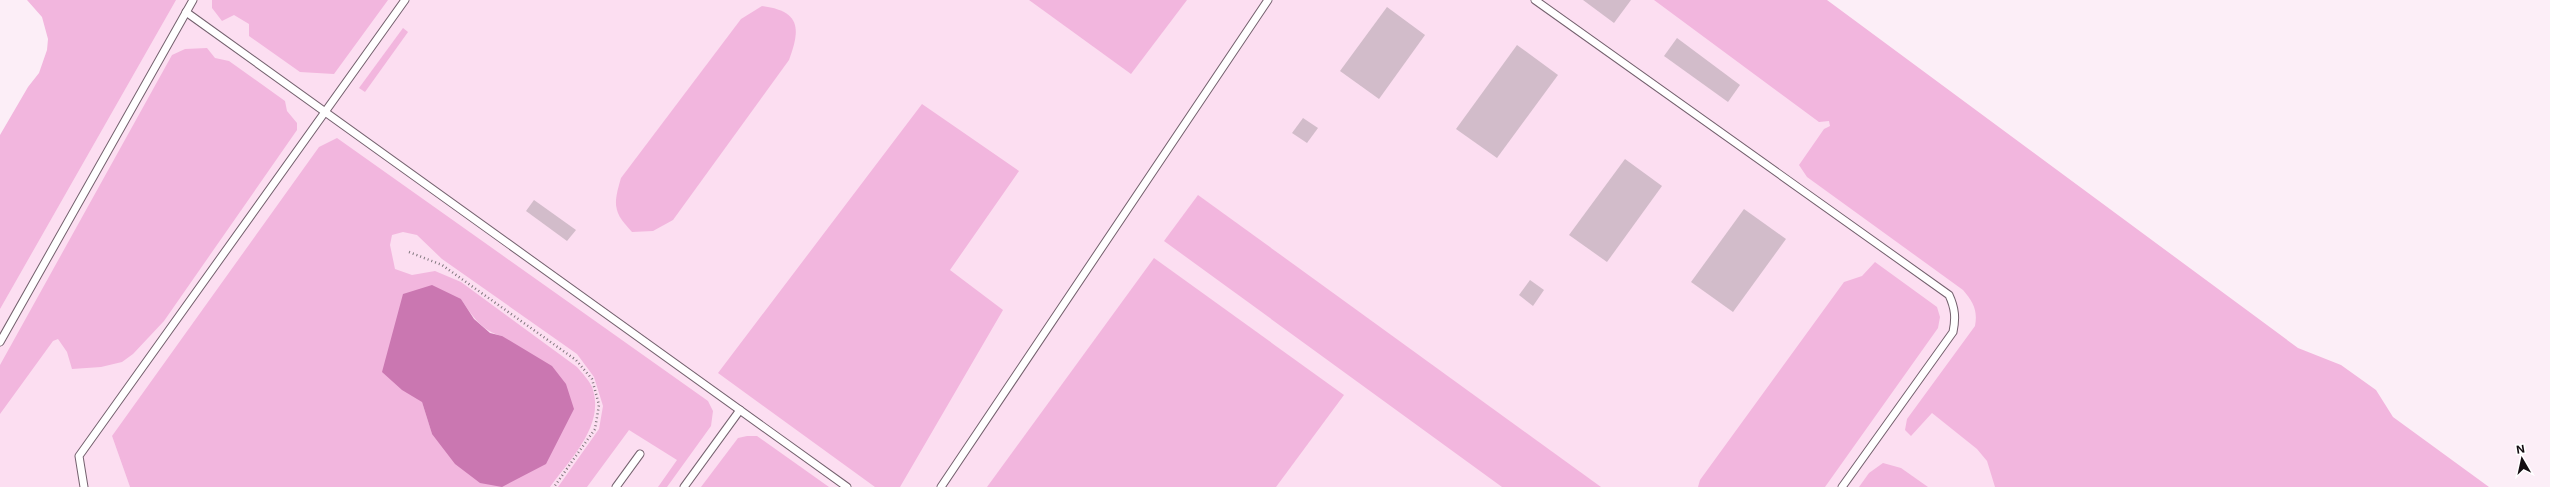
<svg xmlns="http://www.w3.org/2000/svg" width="2550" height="487" font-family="Inter,sans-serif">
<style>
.built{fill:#fcdef1}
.green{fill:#f2b6de;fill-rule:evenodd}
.water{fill:#ca77b1}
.building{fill:#d2bcca}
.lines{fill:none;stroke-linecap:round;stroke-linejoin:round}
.service-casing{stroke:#74616e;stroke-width:9}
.path{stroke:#81777e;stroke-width:2.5;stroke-dasharray:1 3;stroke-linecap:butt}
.service{stroke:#fff;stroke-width:7}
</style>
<rect width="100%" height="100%" fill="#fceef7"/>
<!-- built -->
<path class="built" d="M 90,0 L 1677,0 L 2308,448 L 2281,487 L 429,487 L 112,436 L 130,487 L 0,487 L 0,165 Z"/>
<!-- green -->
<g class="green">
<path d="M 27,0 L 176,0 L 0,309 L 0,135 L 28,87 L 39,73 L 47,50 L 48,39 L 42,17 Z"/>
<path d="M 212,0 L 388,0 L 334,74 L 300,72 L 249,36 L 249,24 L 234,15 L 222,21 L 212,8 Z"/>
<path d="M 1029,0 L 1187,0 L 1131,74 Z"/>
<path d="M 1654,0 L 1827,0 L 2298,348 L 2341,365 L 2376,390 L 2393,417 L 2489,487 L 1995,487 L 1987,461 L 1977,449 L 1932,413 L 1911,436 L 1905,430 L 1907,419 L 1975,326 C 1978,310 1973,302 1963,290 L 1807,177 L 1799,165 L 1824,129 L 1830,126 L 1829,121 L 1819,122 Z"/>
<path d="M 762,6 C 800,11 801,28 789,60 L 673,220 L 653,231 L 632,232 C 613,212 613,205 621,178 L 741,19 Z"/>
<path d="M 403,28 L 408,32 L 365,92 L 359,88 Z"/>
<path d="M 207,48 L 215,58 L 229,61 L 285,101 L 287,111 L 297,123 L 297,130 L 164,321 L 133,354 L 122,362 L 101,367 L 72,369 L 67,352 L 58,339 L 53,341 L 0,414 L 0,365 L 172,55 L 185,49 Z"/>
<path d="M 922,104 L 1019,171 L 950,270 L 1003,310 L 900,487 L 875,487 L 718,373 Z"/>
<path d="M 337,138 L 708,401 L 713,411 L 711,426 L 667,487 L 658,487 L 677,460 L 629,430 L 587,487 L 558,487 L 599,429 L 603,406 L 594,377 L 577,354 L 442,259 L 417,235 L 403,232 L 392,235 L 390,245 L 395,269 L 412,275 L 435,271 L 461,282 L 577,367 C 582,373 589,380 592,387 C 606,425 570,459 550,487 L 130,487 L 112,436 L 319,147 ZM 461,299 C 472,316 482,331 502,336 L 432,434 L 422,402 Z"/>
<path d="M 1198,195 L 1601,487 L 1502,487 L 1164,241 Z"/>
<path d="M 1154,258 L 1344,395 L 1276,487 L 987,487 Z"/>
<path d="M 1875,262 L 1937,307 L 1940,317 L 1938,328 L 1825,487 L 1698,487 L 1700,480 L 1844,282 L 1862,276 Z"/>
<path d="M 747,436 L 757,436 L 829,487 L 701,487 L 738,438 Z"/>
<path d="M 1883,463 L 1901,468 L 1928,487 L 1859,487 L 1869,473 Z"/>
</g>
<!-- water -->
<path class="water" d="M 432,285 L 461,299 L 474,319 L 490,333 L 502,336 L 552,366 L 566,384 L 574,409 L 546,464 L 502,487 L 480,483 L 455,464 L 432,434 L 422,402 L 402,390 L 382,372 L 403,294 Z"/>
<!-- building -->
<g class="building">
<path d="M 1583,0 L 1631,0 L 1614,23 Z"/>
<path d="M 1387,7 L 1425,35 L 1379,99 L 1340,71 Z"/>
<path d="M 1677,38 L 1740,85 L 1728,102 L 1664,56 Z"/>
<path d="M 1517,45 L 1558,75 L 1497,158 L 1456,129 Z"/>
<path d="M 1303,118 L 1318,128 L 1307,143 L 1292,133 Z"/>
<path d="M 1625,159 L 1662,186 L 1607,262 L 1569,235 Z"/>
<path d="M 534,200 L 576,230 L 567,241 L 526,211 Z"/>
<path d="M 1744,209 L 1786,239 L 1733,312 L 1691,282 Z"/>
<path d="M 1530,280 L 1544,290 L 1533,306 L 1519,295 Z"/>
</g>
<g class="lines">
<defs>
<g id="service">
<path d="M 1535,0 L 1949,295 C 1955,308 1956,318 1953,332 L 1842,487"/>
<path d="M 186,12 L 847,487"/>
<path d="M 0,342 L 193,0"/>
<path d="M 84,487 L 79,456 L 405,0"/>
<path d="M 616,487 L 640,454"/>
<path d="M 684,487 L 740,410"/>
<path d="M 941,487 L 1268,0"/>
</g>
</defs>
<!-- service casing -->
<use href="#service" class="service-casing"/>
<!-- path -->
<path class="path" d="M 409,252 L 442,265 L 576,360 L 592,379 L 599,405 L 595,429 L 554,487"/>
<!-- service -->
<use href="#service" class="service"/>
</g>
<!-- north arrow -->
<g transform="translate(2522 459) rotate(351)" stroke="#ffffff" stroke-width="3" paint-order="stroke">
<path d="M0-3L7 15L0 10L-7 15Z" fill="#140d12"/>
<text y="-6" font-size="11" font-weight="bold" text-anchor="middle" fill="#140d12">N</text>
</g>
</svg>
